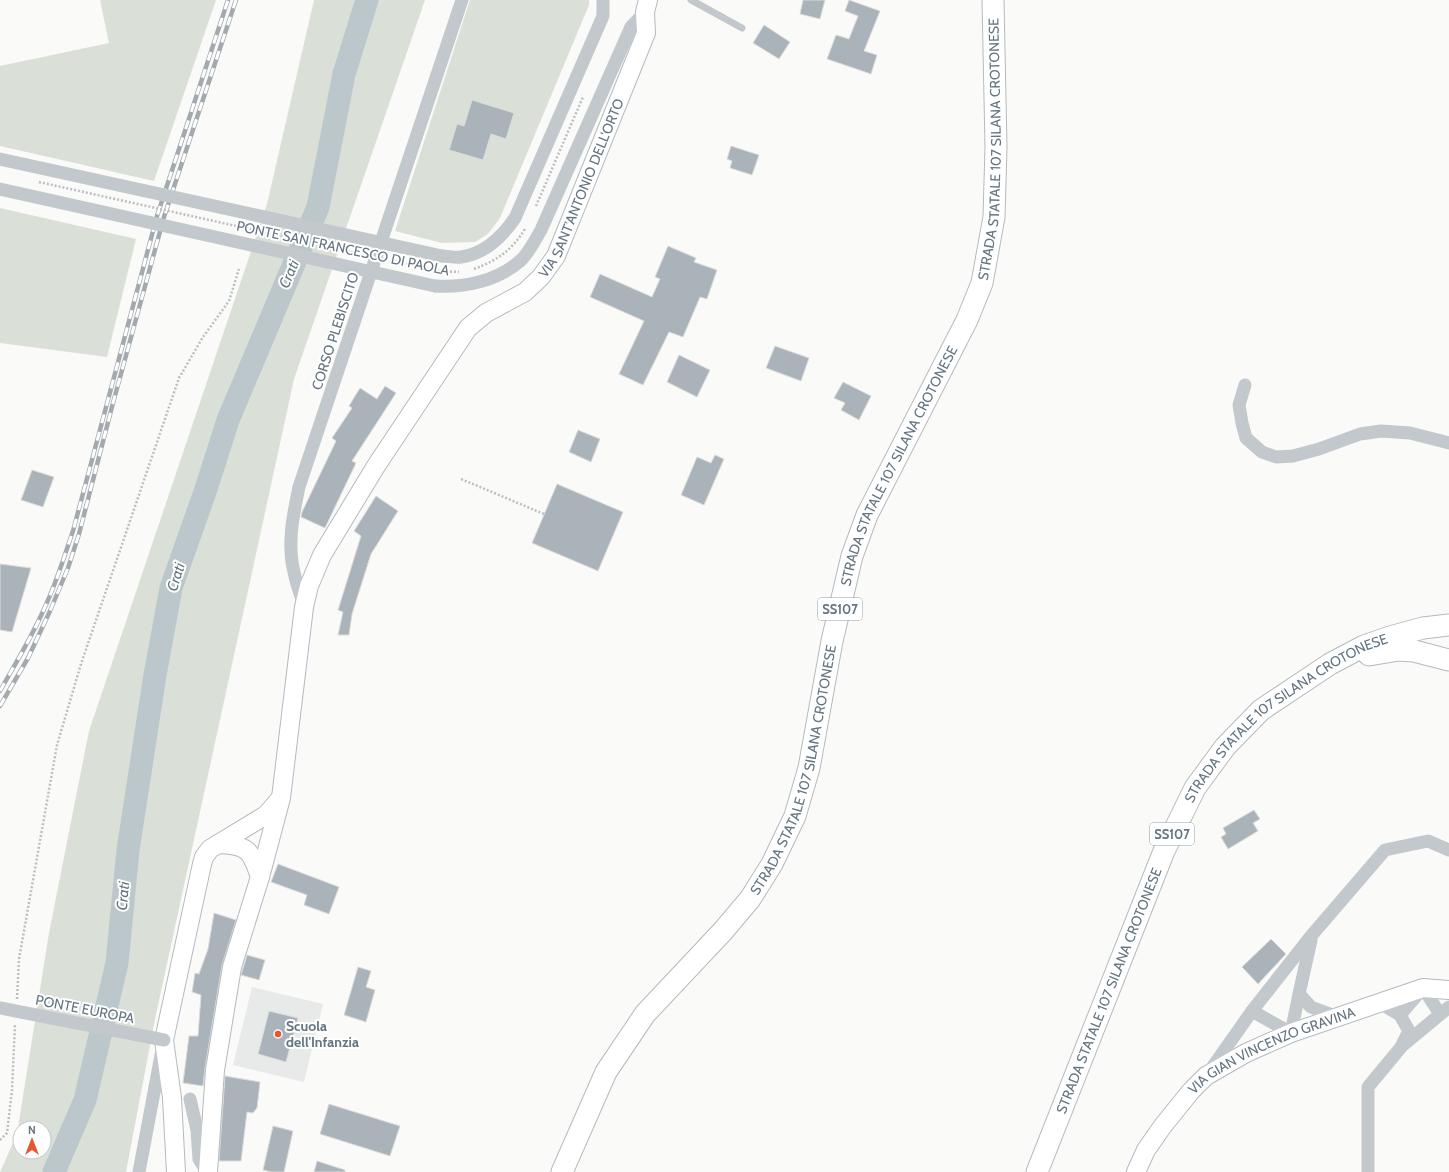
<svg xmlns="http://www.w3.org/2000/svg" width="1449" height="1172" font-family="Cabin,sans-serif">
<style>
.built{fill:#e8e9e9}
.green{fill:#dadfd7;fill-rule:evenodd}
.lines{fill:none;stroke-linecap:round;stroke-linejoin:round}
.river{stroke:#bbc7cb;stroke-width:23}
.building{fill:#aab3b9;stroke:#dcdcda}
.secondary-casing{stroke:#b3babf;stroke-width:20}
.primary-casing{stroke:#b5babe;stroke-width:23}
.path{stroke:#bbbfc2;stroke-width:2.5;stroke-dasharray:2 2;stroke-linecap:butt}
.lane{stroke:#c3c8cc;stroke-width:7}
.street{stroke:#c3c8cc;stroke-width:13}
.secondary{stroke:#fff;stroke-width:18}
.primary{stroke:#fff;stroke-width:21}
.rail-casing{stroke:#a2aab0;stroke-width:4.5}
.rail{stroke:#fff;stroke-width:3;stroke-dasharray:9;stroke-linecap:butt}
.path-bridge{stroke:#bbbfc2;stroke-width:2.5;stroke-dasharray:2 2;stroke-linecap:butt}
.street-bridge{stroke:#c3c8cc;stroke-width:13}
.poi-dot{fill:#e4572e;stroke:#fff;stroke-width:1.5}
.labels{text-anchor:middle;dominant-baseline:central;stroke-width:4;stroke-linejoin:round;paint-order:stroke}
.shield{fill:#fff;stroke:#939fa8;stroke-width:1}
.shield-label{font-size:13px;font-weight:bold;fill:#657683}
.street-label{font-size:14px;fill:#657683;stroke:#fff}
.poi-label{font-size:14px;font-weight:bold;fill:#657683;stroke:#fff;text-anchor:start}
.water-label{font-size:15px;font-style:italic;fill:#60757c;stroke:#fff}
</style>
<rect width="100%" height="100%" fill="#fafaf8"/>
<!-- built -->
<path class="built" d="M 252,987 L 323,1004 L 304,1082 L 233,1065 Z"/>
<!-- green -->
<g class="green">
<path d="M 100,0 L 216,0 L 154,181 L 0,146 L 0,66 L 109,43 Z"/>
<path d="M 314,0 L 425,0 L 294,379 L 155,1019 L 126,1172 L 0,1172 L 17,1134 L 49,933 L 89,731 L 267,204 ZM 20,1128 L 44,1128 L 44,1152 L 20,1152 Z"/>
<path d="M 470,0 L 589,0 L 589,5 L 500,218 L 488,234 L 475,242 L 442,243 L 395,231 Z"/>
<path d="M 0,208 L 136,239 L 107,357 L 0,343 Z"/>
</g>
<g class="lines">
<!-- river -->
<path class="river" d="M 54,1172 L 85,1100 L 117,963 L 128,850 L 155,675 L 171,588 L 206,489 L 228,420 L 318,207 L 344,74 L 367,0"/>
</g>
<!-- building -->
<g class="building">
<path d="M 803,0 L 825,0 L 820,19 L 800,14 Z"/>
<path d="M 849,0 L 880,11 L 864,51 L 877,55 L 871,74 L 827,59 L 836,35 L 849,39 L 858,16 L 845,11 Z"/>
<path d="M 764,25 L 790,42 L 779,59 L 753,43 Z"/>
<path d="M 472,100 L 514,113 L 506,139 L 491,134 L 483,160 L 449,150 L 457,124 L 464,126 Z"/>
<path d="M 731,146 L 759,155 L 752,175 L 730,168 L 732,161 L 727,159 Z"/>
<path d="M 668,246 L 696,258 L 694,262 L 717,270 L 707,299 L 700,297 L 683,337 L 669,332 L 643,385 L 619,374 L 644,321 L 590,297 L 600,274 L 652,297 L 660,279 L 655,277 Z"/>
<path d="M 775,346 L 809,358 L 801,381 L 766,368 Z"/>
<path d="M 679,355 L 710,370 L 697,397 L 667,382 Z"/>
<path d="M 843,382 L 871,396 L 859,420 L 841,410 L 845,403 L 834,398 Z"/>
<path d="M 385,386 L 396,393 L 352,461 L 356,463 L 325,528 L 301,517 L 302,512 L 336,441 L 332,438 L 352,408 L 349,406 L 360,388 L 377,399 Z"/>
<path d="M 578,430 L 600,439 L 591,462 L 569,452 Z"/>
<path d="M 715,455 L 724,459 L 704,505 L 681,495 L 697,457 L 711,463 Z"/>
<path d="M 32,470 L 54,477 L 43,507 L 21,500 Z"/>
<path d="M 557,484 L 623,512 L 598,571 L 532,543 Z"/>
<path d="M 376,496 L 398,511 L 371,554 L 352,614 L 349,635 L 338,635 L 343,612 L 338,610 L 361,536 L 354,531 Z"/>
<path d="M 0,564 L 31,568 L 12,632 L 0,630 Z"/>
<path d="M 1254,810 L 1260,819 L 1253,823 L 1258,831 L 1228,849 L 1221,837 L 1226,834 L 1223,828 Z"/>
<path d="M 278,864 L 339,887 L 329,914 L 304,905 L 307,895 L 271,882 Z"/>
<path d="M 214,913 L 236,920 L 222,965 L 205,1068 L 203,1086 L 183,1083 L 189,1036 L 198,1036 L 201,995 L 192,992 L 195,973 L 199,974 L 208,949 Z"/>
<path d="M 1271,939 L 1286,954 L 1258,984 L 1242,967 Z"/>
<path d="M 247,955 L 265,960 L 259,980 L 241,975 Z"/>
<path d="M 358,967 L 371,971 L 366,987 L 375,990 L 366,1022 L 344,1015 Z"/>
<path d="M 269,1011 L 298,1018 L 286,1062 L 258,1054 Z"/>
<path d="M 225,1076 L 260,1082 L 257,1108 L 253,1113 L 247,1112 L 241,1161 L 219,1161 Z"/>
<path d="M 329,1104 L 400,1126 L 390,1156 L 320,1134 Z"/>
<path d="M 273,1126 L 293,1131 L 284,1172 L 271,1172 L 263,1170 Z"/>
<path d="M 317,1161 L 345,1170 L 345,1172 L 314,1172 Z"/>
</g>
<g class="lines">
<defs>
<g id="secondary">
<path d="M 218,844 C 248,845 251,850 260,877"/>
<path d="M 176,1172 L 172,1098 L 164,1040 L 202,864 L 204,857 L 210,849 L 266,815 L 279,800"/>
<path id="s1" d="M 208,1172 L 215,1070 L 232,967 L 260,877 L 281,798 L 304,607 L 309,586 L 322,555 L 376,466 L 468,328 L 486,313 L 525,292 L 541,277 L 556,256 L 646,33 L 645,12 L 648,0"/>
<path id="s2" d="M 1136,1172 L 1146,1150 L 1162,1127 L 1191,1091 L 1206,1076 L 1246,1053 L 1291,1033 L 1423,988 L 1449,990"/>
</g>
<g id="primary">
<path d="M 1369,655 L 1399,650 L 1414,651 L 1449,660"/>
<path id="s3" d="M 562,1172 L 606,1072 L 645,1014 L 723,931 L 750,899 L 772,864 L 795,816 L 809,768 L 832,641 L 852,556 L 867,515 L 967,320 L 982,283 L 994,217 L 996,147 L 993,0"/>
<path id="s4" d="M 1037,1172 L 1164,851 L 1195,788 L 1225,747 L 1261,710 L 1330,664 L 1364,646 L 1390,637 L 1423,628 L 1449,625"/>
</g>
</defs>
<!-- secondary casing -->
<use href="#secondary" class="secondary-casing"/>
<!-- primary casing -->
<use href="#primary" class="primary-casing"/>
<!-- path -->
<g class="path">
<path d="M 536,206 L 583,97"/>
<path d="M 474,269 C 498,260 512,250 525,229"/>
<path d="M 438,271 L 459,272"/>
<path d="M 461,479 L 544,514"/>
<path d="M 17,999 L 19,959 L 57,745 L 81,664 L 179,378 L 203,337 L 229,301 L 239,269"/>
<path d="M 0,1140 L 7,1133 L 12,1090 L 15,1024"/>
</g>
<!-- lane -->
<path class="lane" d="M 691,0 L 742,28"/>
<!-- street -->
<g class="street">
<path d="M 442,256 C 448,256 455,258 461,257 C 484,254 502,237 515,218 L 603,16 L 603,0"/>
<path d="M 435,286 C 464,288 497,281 520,261 C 529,253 535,240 541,230 L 631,27 L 645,12"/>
<path d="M 1245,385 L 1239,405 L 1242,423 L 1246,438 L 1262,452 L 1276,457 L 1293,456 L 1319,449 L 1360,434 L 1381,431 L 1410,433 L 1449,443"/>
<path d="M 304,605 C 300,594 296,583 294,572 C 287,544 293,515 299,487 L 462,0"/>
<path d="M 1311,940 L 1299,994 L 1311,1007 L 1338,1017"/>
<path d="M 1380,1003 L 1400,1015 L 1409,1031 L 1402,1045"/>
<path d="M 1252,1011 L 1291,1033 L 1299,994"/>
<path d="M 1400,1015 L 1423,988 L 1440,1014"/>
<path d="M 1209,1072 L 1252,1011 L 1311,936 L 1385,850 L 1428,841 L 1449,850"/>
<path d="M 190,1099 L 197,1130 L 199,1159 L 207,1172"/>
<path d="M 139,1172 L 162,1050"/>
<path d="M 1368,1172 L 1368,1087 L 1402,1046 L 1449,1007"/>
</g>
<!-- secondary -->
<use href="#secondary" class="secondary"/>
<!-- primary -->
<use href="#primary" class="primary"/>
<defs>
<g id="rail">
<path d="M 0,691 C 15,664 32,637 44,609 C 56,584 64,557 73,531 L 157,216 L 228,0"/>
<path d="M 0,706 L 28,658 L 50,611 L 68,568 L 79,534 L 113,403 L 164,217 L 236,0"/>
</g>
</defs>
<!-- rail casing -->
<use href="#rail" class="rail-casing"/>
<!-- rail -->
<use href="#rail" class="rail"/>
<!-- path-bridge -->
<path class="path-bridge" d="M 39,182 L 438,271"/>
<!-- street-bridge -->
<g class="street-bridge">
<path d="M 0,159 L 442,256"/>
<path d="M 0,189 L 435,286"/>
<path d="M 0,1008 L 164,1040"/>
</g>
</g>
<!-- markers -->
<circle class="poi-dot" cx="278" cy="1034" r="4"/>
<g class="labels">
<!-- shield labels -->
<g class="shield">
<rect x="818" y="598" width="44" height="22" rx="3"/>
<rect x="1150" y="823" width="44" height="22" rx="3"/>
</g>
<g class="shield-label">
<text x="840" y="609">SS107</text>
<text x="1172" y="834">SS107</text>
</g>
<!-- street labels -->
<g class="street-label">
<text stroke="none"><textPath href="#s3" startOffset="1133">STRADA STATALE 107 SILANA CROTONESE</textPath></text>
<text stroke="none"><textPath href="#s1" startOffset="1088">VIA SANT'ANTONIO DELL'ORTO</textPath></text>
<text transform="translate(343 248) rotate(12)">PONTE SAN FRANCESCO DI PAOLA</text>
<text transform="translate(335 331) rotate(-72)">CORSO PLEBISCITO</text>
<text stroke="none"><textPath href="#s3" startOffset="797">STRADA STATALE 107 SILANA CROTONESE</textPath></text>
<text stroke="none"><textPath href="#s4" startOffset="532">STRADA STATALE 107 SILANA CROTONESE</textPath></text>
<text stroke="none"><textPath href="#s3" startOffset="473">STRADA STATALE 107 SILANA CROTONESE</textPath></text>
<text stroke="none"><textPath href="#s4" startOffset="195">STRADA STATALE 107 SILANA CROTONESE</textPath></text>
<text transform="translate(85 1009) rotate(11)">PONTE EUROPA</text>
<text stroke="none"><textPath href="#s2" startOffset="190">VIA GIAN VINCENZO GRAVINA</textPath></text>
</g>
<!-- poi labels -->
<g class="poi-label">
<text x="286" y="1026">Scuola<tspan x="286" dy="16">dell'Infanzia</tspan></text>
</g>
<!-- water labels -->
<g class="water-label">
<text transform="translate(289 274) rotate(-67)">Crati</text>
<text transform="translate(176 577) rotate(-73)">Crati</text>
<text transform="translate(123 896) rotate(-85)">Crati</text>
</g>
</g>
<!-- north arrow -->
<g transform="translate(32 1140)"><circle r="19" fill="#ffffff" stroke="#c1c8cd"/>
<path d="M0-3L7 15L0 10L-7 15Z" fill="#e4572e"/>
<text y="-6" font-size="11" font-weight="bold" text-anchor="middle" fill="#657683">N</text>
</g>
</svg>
